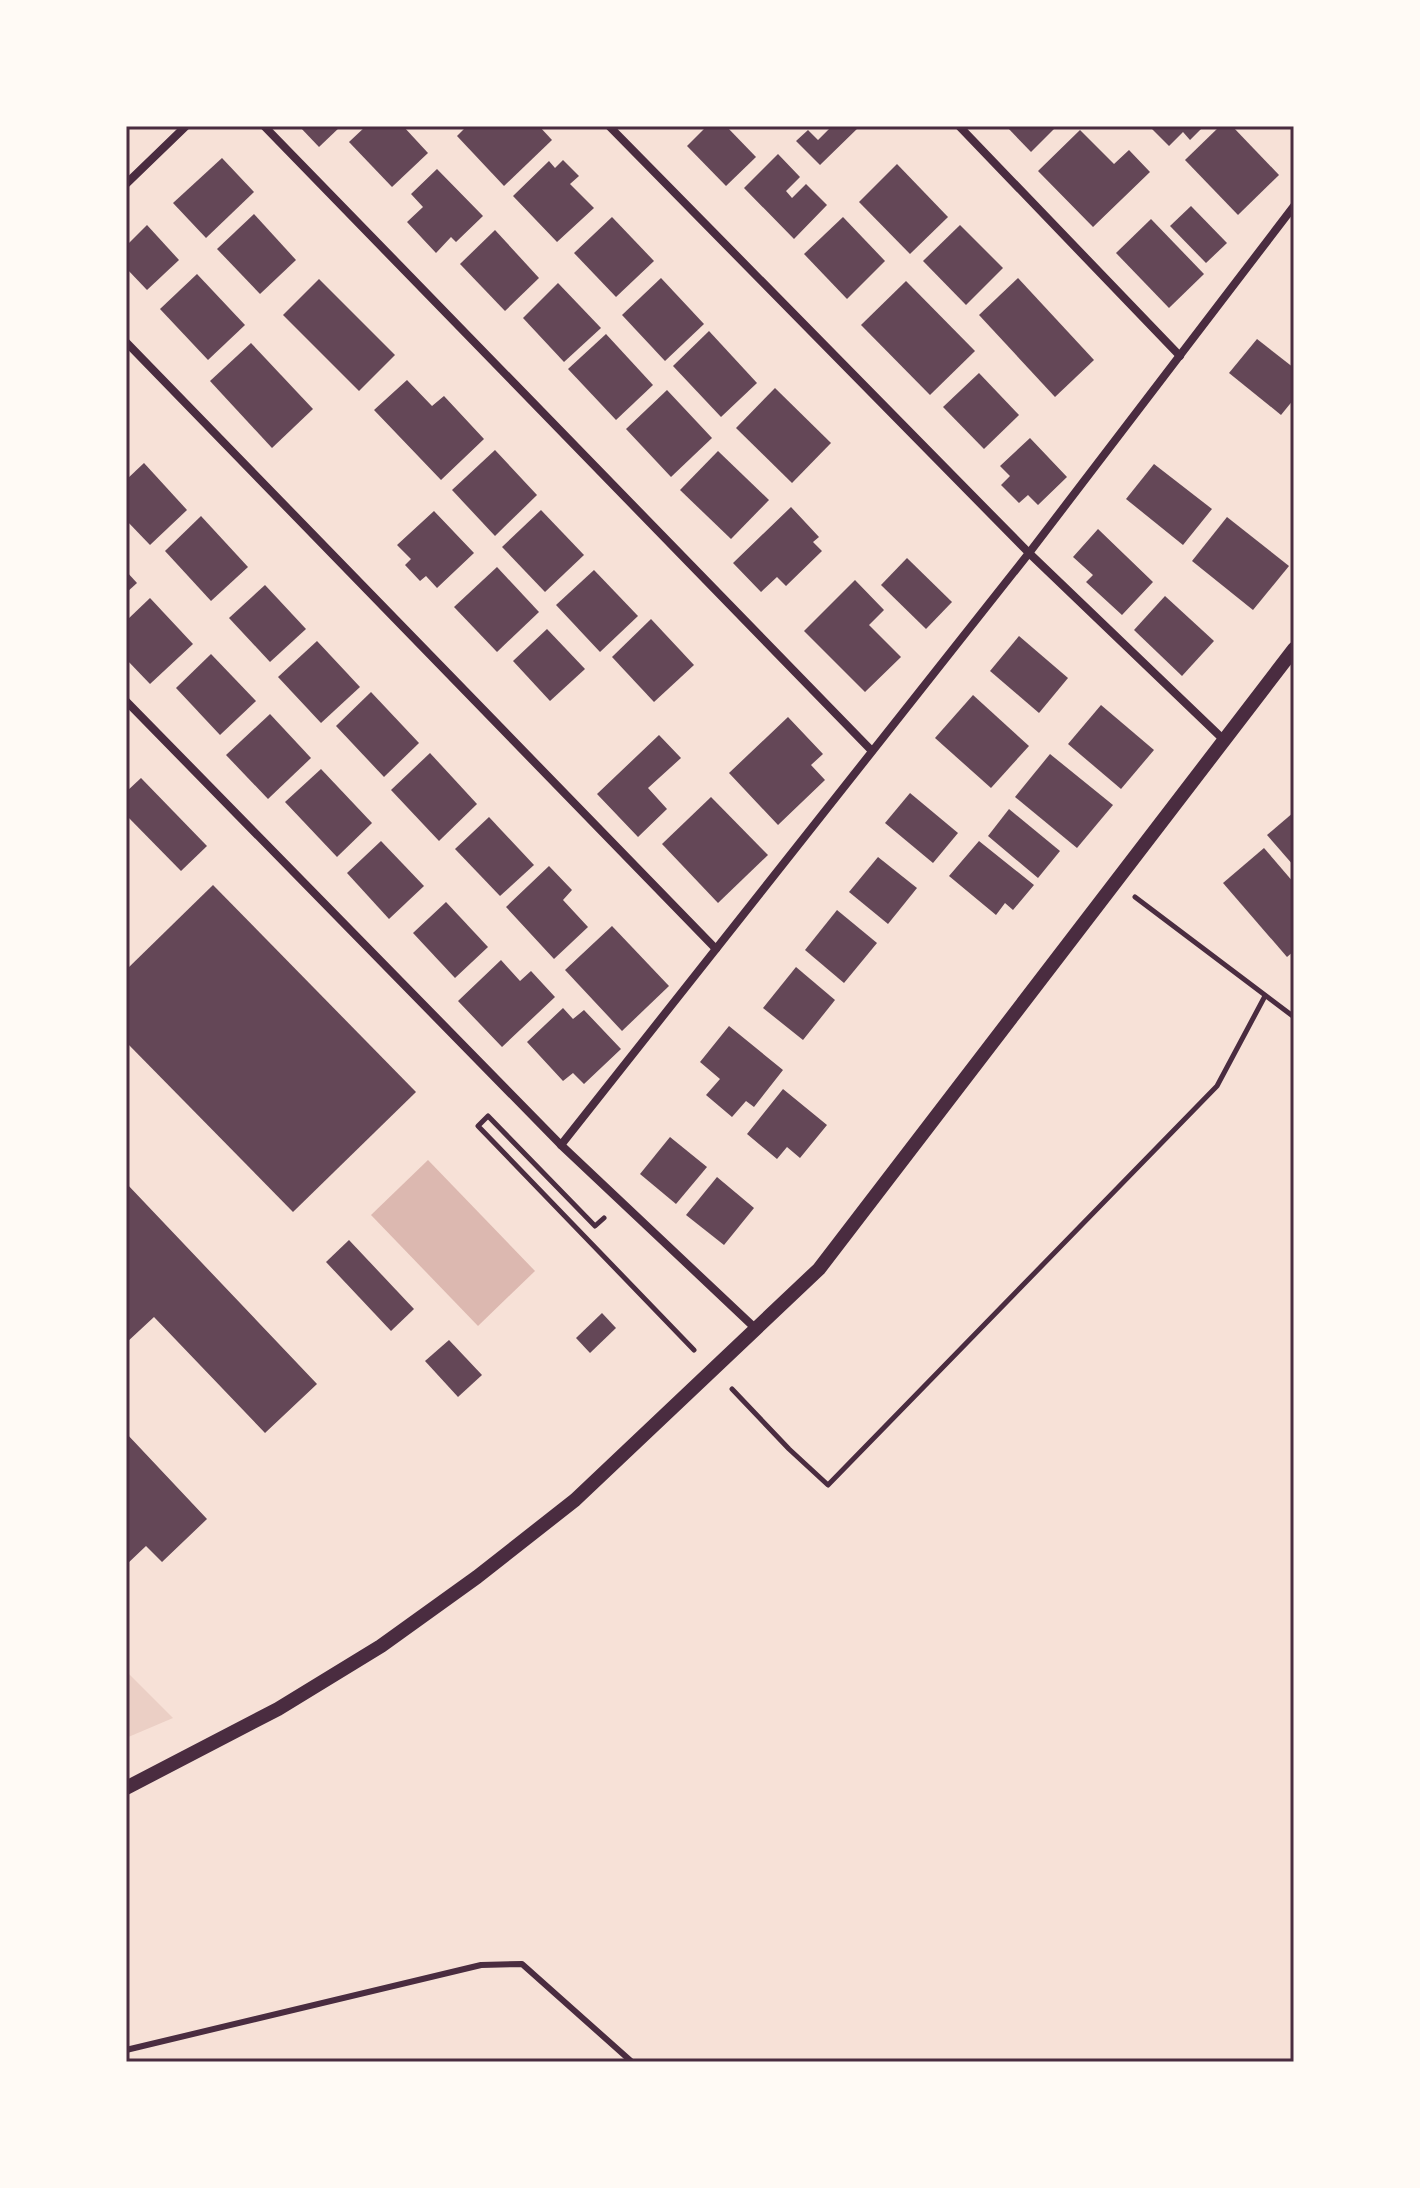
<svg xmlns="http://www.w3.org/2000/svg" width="1420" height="2188" font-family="'Titillium Web',sans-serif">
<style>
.green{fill:#ebcfc5}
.water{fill:#dcb8b0}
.building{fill:#644757}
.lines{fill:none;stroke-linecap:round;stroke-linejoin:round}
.path{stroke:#4a2c40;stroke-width:5}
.service{stroke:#4a2c40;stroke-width:6}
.minor{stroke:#4a2c40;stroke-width:8}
.tertiary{stroke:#4a2c40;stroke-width:14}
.neatline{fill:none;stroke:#4a2c40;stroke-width:3}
</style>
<rect width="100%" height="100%" fill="#f7e1d7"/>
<!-- green -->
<path class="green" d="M 126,1671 L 173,1718 L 126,1738 Z"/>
<!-- water -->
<path class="water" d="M 428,1160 L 535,1271 L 478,1326 L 371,1215 Z"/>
<!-- building -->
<g class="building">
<path d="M 299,126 L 341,126 L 319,147 Z"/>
<path d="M 366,126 L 403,126 L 428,153 L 392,187 L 349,142 Z"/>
<path d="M 467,126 L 539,126 L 552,140 L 504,186 L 457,136 Z"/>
<path d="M 707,126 L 726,126 L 756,157 L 726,186 L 687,146 Z"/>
<path d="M 832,126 L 859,127 L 820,165 L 796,141 L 808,130 L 818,140 Z"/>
<path d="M 1006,126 L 1057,126 L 1031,152 Z"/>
<path d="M 1149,126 L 1200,126 L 1202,128 L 1190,140 L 1183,132 L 1169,146 Z"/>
<path d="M 1220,126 L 1232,126 L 1279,175 L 1238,215 L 1185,160 Z"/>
<path d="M 1080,130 L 1114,164 L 1129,150 L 1150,172 L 1093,227 L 1038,171 Z"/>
<path d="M 778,154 L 800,177 L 786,191 L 792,198 L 806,184 L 827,205 L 794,239 L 744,188 Z"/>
<path d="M 222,158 L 254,192 L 206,238 L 173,203 Z"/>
<path d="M 563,160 L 579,176 L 570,184 L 594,208 L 557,242 L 513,196 L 549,161 L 555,168 Z"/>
<path d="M 897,164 L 948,217 L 910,254 L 859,202 Z"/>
<path d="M 437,169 L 483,216 L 456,242 L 451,237 L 436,253 L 407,222 L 423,207 L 411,194 Z"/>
<path d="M 1191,206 L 1227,243 L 1206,263 L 1170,226 Z"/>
<path d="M 254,214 L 296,260 L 260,294 L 217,249 Z"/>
<path d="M 612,217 L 654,261 L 616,297 L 574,253 Z"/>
<path d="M 843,217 L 885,261 L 847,299 L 804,254 Z"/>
<path d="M 1151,219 L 1204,274 L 1169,308 L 1116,253 Z"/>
<path d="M 147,225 L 179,260 L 147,290 L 126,268 L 126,246 Z"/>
<path d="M 960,225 L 1003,268 L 966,305 L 923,261 Z"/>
<path d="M 495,230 L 539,278 L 505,311 L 460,264 Z"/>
<path d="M 197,274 L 245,325 L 208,360 L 160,309 Z"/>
<path d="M 661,278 L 704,324 L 665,361 L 622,315 Z"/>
<path d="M 1018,278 L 1094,360 L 1055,397 L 979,315 Z"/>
<path d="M 319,279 L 395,355 L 359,391 L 283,315 Z"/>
<path d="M 906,281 L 975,351 L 930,395 L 861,325 Z"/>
<path d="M 558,283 L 601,328 L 564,362 L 523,318 Z"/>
<path d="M 709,331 L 757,383 L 721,417 L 673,366 Z"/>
<path d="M 606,334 L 653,385 L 616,420 L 568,369 Z"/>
<path d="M 1257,339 L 1294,368 L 1294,399 L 1281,415 L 1229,373 Z"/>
<path d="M 251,343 L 313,409 L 272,448 L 210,381 Z"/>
<path d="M 979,373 L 1019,415 L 984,449 L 943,407 Z"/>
<path d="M 407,380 L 432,406 L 444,396 L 484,439 L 441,480 L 374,410 Z"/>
<path d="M 775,388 L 831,443 L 792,483 L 736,428 Z"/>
<path d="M 667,390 L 712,438 L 671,477 L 626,429 Z"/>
<path d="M 1030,438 L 1067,477 L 1038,505 L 1028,495 L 1019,503 L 1001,485 L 1010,476 L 1000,466 Z"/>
<path d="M 495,450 L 537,495 L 495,536 L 452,490 Z"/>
<path d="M 718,451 L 769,500 L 731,539 L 680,490 Z"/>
<path d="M 144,463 L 187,510 L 150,545 L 126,520 L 126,480 Z"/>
<path d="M 1154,464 L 1212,509 L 1183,545 L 1126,499 Z"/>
<path d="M 791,507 L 819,537 L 813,542 L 822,551 L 786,586 L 777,577 L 761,592 L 733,563 Z"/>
<path d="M 541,510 L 584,555 L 545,592 L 502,547 Z"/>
<path d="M 434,511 L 474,553 L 437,588 L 426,576 L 420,581 L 405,565 L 411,559 L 397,545 Z"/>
<path d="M 201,516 L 248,567 L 211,601 L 165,551 Z"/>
<path d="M 1227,517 L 1289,566 L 1253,610 L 1192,561 Z"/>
<path d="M 1098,529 L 1153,582 L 1122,615 L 1086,582 L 1093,575 L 1073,557 Z"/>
<path d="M 907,558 L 952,602 L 926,629 L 881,585 Z"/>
<path d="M 497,567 L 539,612 L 497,652 L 454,607 Z"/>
<path d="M 594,570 L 638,616 L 600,652 L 556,605 Z"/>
<path d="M 126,571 L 137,583 L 126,593 Z"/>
<path d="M 855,580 L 884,610 L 869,625 L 901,657 L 865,692 L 804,631 Z"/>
<path d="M 265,585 L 306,629 L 270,662 L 229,618 Z"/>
<path d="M 1165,596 L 1214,641 L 1182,676 L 1134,630 Z"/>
<path d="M 150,598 L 193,644 L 150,684 L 126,659 L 126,621 Z"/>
<path d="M 651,619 L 694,665 L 654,702 L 612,657 Z"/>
<path d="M 547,629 L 585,669 L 550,701 L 513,661 Z"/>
<path d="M 1019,636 L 1068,678 L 1039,713 L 990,671 Z"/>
<path d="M 317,641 L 360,687 L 321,723 L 278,677 Z"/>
<path d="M 211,654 L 256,701 L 220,735 L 176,688 Z"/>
<path d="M 371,692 L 419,743 L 384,777 L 336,726 Z"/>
<path d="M 973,695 L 1029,746 L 991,788 L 935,738 Z"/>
<path d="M 1101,705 L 1154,750 L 1121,789 L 1068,744 Z"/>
<path d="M 270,714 L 311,758 L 268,799 L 226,755 Z"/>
<path d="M 788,717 L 823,754 L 811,765 L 825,780 L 778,825 L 729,773 Z"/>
<path d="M 659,735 L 681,758 L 648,788 L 667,809 L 638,837 L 597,794 Z"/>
<path d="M 430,753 L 477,804 L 439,841 L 391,790 Z"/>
<path d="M 1050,754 L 1113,805 L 1077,848 L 1015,797 Z"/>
<path d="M 321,769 L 372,823 L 337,857 L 285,802 Z"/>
<path d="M 141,778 L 207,846 L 181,871 L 126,815 L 126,792 Z"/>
<path d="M 910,793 L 958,833 L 933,863 L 885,823 Z"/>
<path d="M 711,797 L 768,855 L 718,903 L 662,844 Z"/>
<path d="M 1009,809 L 1060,851 L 1038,878 L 988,836 Z"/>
<path d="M 1294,812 L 1294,866 L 1267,835 Z"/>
<path d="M 489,817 L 534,865 L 500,896 L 455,849 Z"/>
<path d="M 381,841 L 424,886 L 389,919 L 347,873 Z"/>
<path d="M 979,841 L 1034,885 L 1013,910 L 1005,903 L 996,915 L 949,876 Z"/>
<path d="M 1264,848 L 1294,883 L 1294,951 L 1287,957 L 1223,883 Z"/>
<path d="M 878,857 L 917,888 L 888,924 L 849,892 Z"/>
<path d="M 549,866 L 572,890 L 563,900 L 588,927 L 554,959 L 506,907 Z"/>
<path d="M 213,885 L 416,1092 L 293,1212 L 126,1042 L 126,970 Z"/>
<path d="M 446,902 L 488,947 L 455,978 L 413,933 Z"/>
<path d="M 837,910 L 877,943 L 844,983 L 805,950 Z"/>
<path d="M 612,926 L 669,986 L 622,1031 L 565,970 Z"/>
<path d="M 501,960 L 520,981 L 531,971 L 555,997 L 502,1047 L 458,1001 Z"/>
<path d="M 796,967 L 835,1000 L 803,1040 L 763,1008 Z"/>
<path d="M 563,1008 L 573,1019 L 584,1010 L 621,1049 L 584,1084 L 573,1073 L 563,1081 L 527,1042 Z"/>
<path d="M 729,1026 L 783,1070 L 754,1107 L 746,1101 L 732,1117 L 706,1095 L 720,1079 L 700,1062 Z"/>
<path d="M 783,1089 L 827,1125 L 800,1158 L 787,1147 L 777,1159 L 747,1134 Z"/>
<path d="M 670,1137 L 707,1167 L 676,1204 L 640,1174 Z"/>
<path d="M 717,1177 L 754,1208 L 724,1245 L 686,1215 Z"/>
<path d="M 126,1183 L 317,1384 L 265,1433 L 154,1317 L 126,1343 Z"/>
<path d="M 349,1240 L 414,1309 L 391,1331 L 326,1262 Z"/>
<path d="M 602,1313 L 616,1328 L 590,1353 L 576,1338 Z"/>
<path d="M 449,1340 L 482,1375 L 458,1397 L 425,1361 Z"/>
<path d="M 126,1433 L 207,1519 L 162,1562 L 146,1546 L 126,1565 Z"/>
</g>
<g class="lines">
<!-- path -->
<g class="path">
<path d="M 1135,897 L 1294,1017"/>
<path d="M 604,1218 L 595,1226 L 488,1116 L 478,1126 L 694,1350"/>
<path d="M 732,1389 L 789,1449 L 828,1485 L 1217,1086 L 1265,996"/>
</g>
<!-- service -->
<path class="service" d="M 126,2050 L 481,1965 L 522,1964 L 632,2062"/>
<!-- minor -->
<g class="minor">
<path d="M 264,126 L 872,751"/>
<path d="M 609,126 L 1029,553 L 1225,741"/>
<path d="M 959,126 L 1180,356"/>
<path d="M 126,184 L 186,126"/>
<path d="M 126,342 L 716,949"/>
<path d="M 126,701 L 561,1145 L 755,1328"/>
<path d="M 561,1145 L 1029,553 L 1294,206"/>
</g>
<!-- tertiary -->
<path class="tertiary" d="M 126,1788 L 278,1709 L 381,1646 L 477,1577 L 575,1500 L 819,1269 L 1294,649"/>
</g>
<!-- border -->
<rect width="1420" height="2188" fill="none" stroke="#fffaf5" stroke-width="256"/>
<rect x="128" y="128" width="1164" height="1932" class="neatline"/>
</svg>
